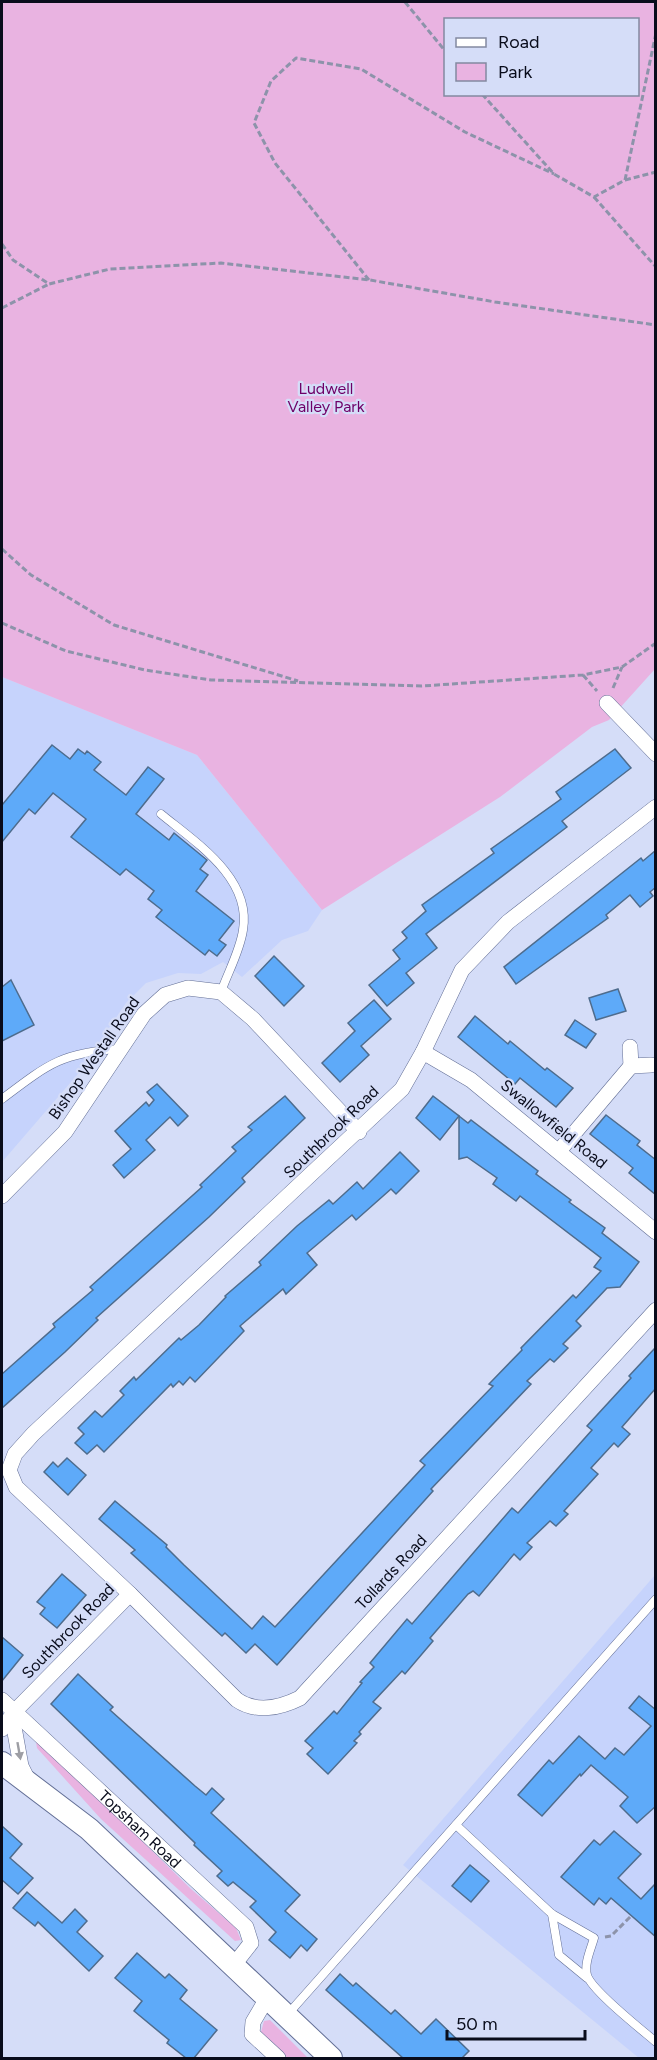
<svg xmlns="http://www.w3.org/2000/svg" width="657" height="2060" font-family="Figtree,sans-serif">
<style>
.built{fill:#c6d3fc}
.green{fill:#e9b3e1;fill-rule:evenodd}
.building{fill:#5eaaf9;stroke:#4e6c8d;stroke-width:1.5}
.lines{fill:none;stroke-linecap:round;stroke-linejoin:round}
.lane-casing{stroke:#636f96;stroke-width:9}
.street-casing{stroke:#636f96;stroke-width:16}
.primary-casing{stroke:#636f96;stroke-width:24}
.path{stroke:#8d93aa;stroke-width:3;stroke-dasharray:6 3;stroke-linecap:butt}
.lane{stroke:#fff;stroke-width:8}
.street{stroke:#fff;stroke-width:15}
.primary{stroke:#fff;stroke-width:22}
.oneway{fill:#9d9ea4}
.labels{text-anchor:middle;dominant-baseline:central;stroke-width:4.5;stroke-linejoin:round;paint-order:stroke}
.park-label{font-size:16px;fill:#6e0067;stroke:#d5ddf8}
.street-label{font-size:16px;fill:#090c1b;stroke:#d5ddf8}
</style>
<rect width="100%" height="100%" fill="#d5ddf8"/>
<!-- built -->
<g class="built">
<path d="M 2,677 L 197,755 L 322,910 L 308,931 L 282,940 L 242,977 L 223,962 L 201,974 L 178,973 L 146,983 L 126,1003 L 77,1075 L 2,1162 Z"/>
<path d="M 655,1575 L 655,2058 L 639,2058 L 403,1865 Z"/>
</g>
<!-- green -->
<g class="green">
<path d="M 2,2 L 655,2 L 655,669 L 609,720 L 592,727 L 500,797 L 322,910 L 197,755 L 2,677 ZM 446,20 L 638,20 L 638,94 L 446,94 Z"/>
<path d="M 35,1736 L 191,1889 L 236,1928 L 241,1940 L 235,1941 L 101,1819 L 37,1748 Z"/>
<path d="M 270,2020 L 308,2058 L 287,2058 L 261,2032 L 264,2021 Z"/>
</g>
<!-- building -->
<g class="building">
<path d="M 52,745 L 70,759 L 78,749 L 85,754 L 87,751 L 101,762 L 94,770 L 126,795 L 148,767 L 164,779 L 136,814 L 169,840 L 174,833 L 207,860 L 200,869 L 208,875 L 196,891 L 234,921 L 219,940 L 226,945 L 217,956 L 209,950 L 205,955 L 156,917 L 162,910 L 148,899 L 154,891 L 126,869 L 120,875 L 71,837 L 86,819 L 53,793 L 35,814 L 29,809 L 2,842 L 2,805 Z"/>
<path d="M 615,749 L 631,768 L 562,821 L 567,827 L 426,934 L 437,948 L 406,973 L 414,983 L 387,1006 L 369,985 L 400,959 L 393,950 L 407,938 L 402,932 L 426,911 L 422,905 L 494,853 L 491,849 L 561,799 L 556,792 Z"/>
<path d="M 656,850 L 656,887 L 650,892 L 653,896 L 640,907 L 630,895 L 606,915 L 608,918 L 516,984 L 504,967 L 641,858 L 643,861 Z"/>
<path d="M 274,956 L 304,986 L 284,1006 L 255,976 Z"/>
<path d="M 11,980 L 34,1025 L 2,1041 L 2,987 Z"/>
<path d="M 618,989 L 626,1011 L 596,1020 L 589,998 Z"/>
<path d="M 374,1000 L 391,1019 L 361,1046 L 369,1055 L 340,1082 L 322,1063 L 355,1031 L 348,1023 Z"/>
<path d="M 475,1016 L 508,1044 L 510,1041 L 545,1070 L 547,1068 L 573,1088 L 556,1107 L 520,1078 L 515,1084 L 458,1037 Z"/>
<path d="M 575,1020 L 596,1034 L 586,1048 L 565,1035 Z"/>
<path d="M 157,1084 L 188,1116 L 178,1126 L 170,1117 L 146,1140 L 155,1150 L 124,1178 L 113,1165 L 131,1149 L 115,1131 L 146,1102 L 149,1106 L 154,1100 L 147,1092 Z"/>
<path d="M 285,1096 L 305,1118 L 242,1178 L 245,1182 L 209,1217 L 96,1318 L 98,1320 L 65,1352 L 2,1408 L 2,1374 L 55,1327 L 53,1324 L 93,1290 L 90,1287 L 202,1187 L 200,1185 L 236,1151 L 232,1147 L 252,1130 L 248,1127 Z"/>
<path d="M 433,1096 L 459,1116 L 440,1140 L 416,1118 Z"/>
<path d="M 606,1115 L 640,1141 L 637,1145 L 656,1160 L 656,1195 L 629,1173 L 633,1168 L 590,1134 Z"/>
<path d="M 459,1116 L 468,1123 L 471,1120 L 538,1171 L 536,1174 L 571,1200 L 569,1202 L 605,1228 L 602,1233 L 639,1262 L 620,1287 L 607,1288 L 576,1321 L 581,1326 L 563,1344 L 568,1348 L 554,1362 L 550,1359 L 527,1381 L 531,1384 L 431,1489 L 433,1491 L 277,1665 L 255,1644 L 246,1653 L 225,1633 L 222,1636 L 131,1553 L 135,1550 L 99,1519 L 115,1501 L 167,1545 L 166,1547 L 184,1565 L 252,1629 L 263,1616 L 275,1627 L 425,1465 L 420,1461 L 493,1386 L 489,1384 L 522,1350 L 521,1348 L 573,1295 L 576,1298 L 601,1271 L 594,1267 L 601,1258 L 520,1196 L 516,1201 L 493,1184 L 497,1178 L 467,1157 L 459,1159 Z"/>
<path d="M 400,1152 L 419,1171 L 396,1194 L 391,1189 L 356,1220 L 352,1215 L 307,1253 L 317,1265 L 286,1294 L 283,1289 L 240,1326 L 244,1331 L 195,1382 L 190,1377 L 183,1385 L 179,1381 L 173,1387 L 171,1384 L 104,1452 L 97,1445 L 87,1454 L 75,1443 L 84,1434 L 78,1428 L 95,1411 L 102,1417 L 124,1395 L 120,1391 L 134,1377 L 136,1380 L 179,1338 L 181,1340 L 199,1325 L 226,1297 L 225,1296 L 261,1265 L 259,1262 L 297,1226 L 329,1200 L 333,1204 L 357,1182 L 363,1189 Z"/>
<path d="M 656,1347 L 656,1388 L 622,1427 L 630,1434 L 618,1447 L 614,1443 L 591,1468 L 598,1474 L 564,1511 L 568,1514 L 556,1526 L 550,1521 L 527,1543 L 532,1547 L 520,1560 L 514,1554 L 479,1596 L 473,1591 L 468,1594 L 430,1638 L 433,1641 L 405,1674 L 402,1671 L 373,1702 L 381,1708 L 359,1732 L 361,1734 L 354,1741 L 357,1743 L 328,1774 L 307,1754 L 313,1748 L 305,1741 L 334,1711 L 337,1714 L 362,1683 L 360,1682 L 374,1667 L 370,1663 L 407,1619 L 412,1624 L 512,1508 L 518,1513 L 592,1430 L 587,1426 L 631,1378 L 629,1376 Z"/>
<path d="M 67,1458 L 86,1475 L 68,1495 L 44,1472 L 53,1462 L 58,1467 Z"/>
<path d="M 62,1574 L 86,1595 L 57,1628 L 40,1614 L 45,1608 L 37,1602 Z"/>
<path d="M 2,1637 L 23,1655 L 2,1681 Z"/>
<path d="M 78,1674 L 113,1707 L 110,1710 L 195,1786 L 206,1795 L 212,1788 L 224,1799 L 211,1813 L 300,1895 L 285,1911 L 317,1939 L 307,1951 L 301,1945 L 290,1958 L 269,1940 L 276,1932 L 250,1907 L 256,1901 L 233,1882 L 228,1886 L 217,1876 L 222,1871 L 194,1845 L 195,1843 L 51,1704 Z"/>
<path d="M 639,1696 L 656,1710 L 656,1806 L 637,1823 L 620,1806 L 628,1797 L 591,1765 L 581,1776 L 580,1774 L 542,1816 L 518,1795 L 549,1760 L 553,1764 L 579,1736 L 605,1759 L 615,1748 L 624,1755 L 651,1726 L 629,1708 Z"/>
<path d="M 2,1826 L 22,1844 L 10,1858 L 33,1878 L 18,1894 L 2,1880 Z"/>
<path d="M 614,1831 L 641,1854 L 618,1878 L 641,1899 L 656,1883 L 656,1937 L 611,1898 L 606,1904 L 599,1898 L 594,1905 L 561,1877 L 594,1840 L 600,1845 Z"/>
<path d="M 470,1865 L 489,1881 L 471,1902 L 452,1886 Z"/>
<path d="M 27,1892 L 62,1923 L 75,1909 L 87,1921 L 77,1932 L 103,1956 L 89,1971 L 38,1922 L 35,1926 L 13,1908 Z"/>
<path d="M 137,1953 L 165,1978 L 169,1974 L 187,1990 L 180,1999 L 217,2030 L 194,2058 L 186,2058 L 167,2043 L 169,2040 L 134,2011 L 142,2001 L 115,1978 Z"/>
<path d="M 340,1974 L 353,1986 L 356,1983 L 391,2014 L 395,2010 L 421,2034 L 436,2019 L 469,2051 L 462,2058 L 403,2058 L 326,1990 Z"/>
</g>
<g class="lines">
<defs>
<g id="lane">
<path d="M 161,814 C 195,842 252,878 243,930 C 240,951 228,972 221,992"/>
<path d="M 2,1099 C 47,1065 62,1052 120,1049"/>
<path d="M 456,1825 L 552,1914 L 594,1938 C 591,1949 584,1963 587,1975 C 591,1990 642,2030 656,2042"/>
<path d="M 552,1914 L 559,1955 L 587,1978"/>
<path d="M 288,2014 L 656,1599"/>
</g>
<g id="street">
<path d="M 607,703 L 656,754"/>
<path d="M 656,807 L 508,922 L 462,970 L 423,1052 L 402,1089 L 33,1434 L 15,1454 L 9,1470 L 16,1487 L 130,1594 L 237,1700 C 256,1713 280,1708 300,1698 L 656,1310"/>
<path d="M 630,1047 L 631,1066 L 651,1065"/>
<path d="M 423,1052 L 471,1080 L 656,1232"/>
<path d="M 559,1151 L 631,1066"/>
<path d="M 2,1196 L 65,1132 L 144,1014 L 165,995 L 188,988 L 221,992 L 253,1019 L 359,1132"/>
<path id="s1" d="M 2,1700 L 246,1927 L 251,1943 L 233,1966"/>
<path d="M 12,1716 L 21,1766 L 28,1780"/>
<path d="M 2,1729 L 16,1710 L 130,1594"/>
<path d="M 266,2000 L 253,2022 L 252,2034 L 278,2058"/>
</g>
<path id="primary" d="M 2,1763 L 89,1829 L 331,2058"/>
</defs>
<!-- lane casing -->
<use href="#lane" class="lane-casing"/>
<!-- street casing -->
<use href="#street" class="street-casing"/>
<!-- primary casing -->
<use href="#primary" class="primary-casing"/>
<!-- path -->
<g class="path">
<path d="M 405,2 L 446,52"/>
<path d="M 482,94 L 554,174 L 594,197 L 625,180 L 656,33"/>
<path d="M 625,180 L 656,172"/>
<path d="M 594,197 L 656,267"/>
<path d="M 2,244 L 13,260 L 49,284 L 110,269 L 221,263 L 370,280 L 495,302 L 656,325"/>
<path d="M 369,280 L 275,163 L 254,123 L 271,81 L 296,58 L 361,69 L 465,132 L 554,174"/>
<path d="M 2,308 L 49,284"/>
<path d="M 2,549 L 31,575 L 114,625 L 298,681"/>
<path d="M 2,623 L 66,651 L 145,670 L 211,680 L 422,686 L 583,675 L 622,667 L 656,643"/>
<path d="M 583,675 L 597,691"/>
<path d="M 613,688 L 622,667"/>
<path d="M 605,1937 L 611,1936 L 631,1916"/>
</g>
<!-- lane -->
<use href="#lane" class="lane"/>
<!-- street -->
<use href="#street" class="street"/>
<!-- primary -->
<use href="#primary" class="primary"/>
</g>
<!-- one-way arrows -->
<defs><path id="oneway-solid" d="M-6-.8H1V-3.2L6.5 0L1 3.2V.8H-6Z" transform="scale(1.5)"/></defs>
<use class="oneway" href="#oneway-solid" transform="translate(19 1751) rotate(80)"/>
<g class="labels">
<!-- park labels -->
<g class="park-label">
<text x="326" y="388">Ludwell<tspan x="326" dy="18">Valley Park</tspan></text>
</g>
<!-- street labels -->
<g class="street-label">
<text transform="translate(94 1058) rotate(-55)">Bishop Westall Road</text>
<text transform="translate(554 1124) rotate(39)">Swallowfield Road</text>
<text transform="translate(331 1132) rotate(-44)">Southbrook Road</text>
<text transform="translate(391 1572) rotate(-47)">Tollards Road</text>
<text transform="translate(68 1631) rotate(-46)">Southbrook Road</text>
<text stroke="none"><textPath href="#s1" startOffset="189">Topsham Road</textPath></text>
</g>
</g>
<!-- border -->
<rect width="657" height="2060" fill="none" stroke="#090c1b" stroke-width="6"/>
<!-- legend -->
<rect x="444" y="18" width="195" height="78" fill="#d5ddf8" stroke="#8389a0" stroke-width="1.5"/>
<rect x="456" y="38" width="30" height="9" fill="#ffffff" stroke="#8389a0" stroke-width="1.5"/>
<text x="498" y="48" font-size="18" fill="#090c1b">Road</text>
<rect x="456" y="63" width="30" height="18" fill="#e9b3e1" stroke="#8389a0" stroke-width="1.5"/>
<text x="498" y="78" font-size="18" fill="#090c1b">Park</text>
<!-- scale -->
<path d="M447 2030v9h138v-9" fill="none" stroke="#090c1b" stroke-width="3"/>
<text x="456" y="2030" font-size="18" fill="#090c1b" stroke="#d5ddf8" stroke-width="4.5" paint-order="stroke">50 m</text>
</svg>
